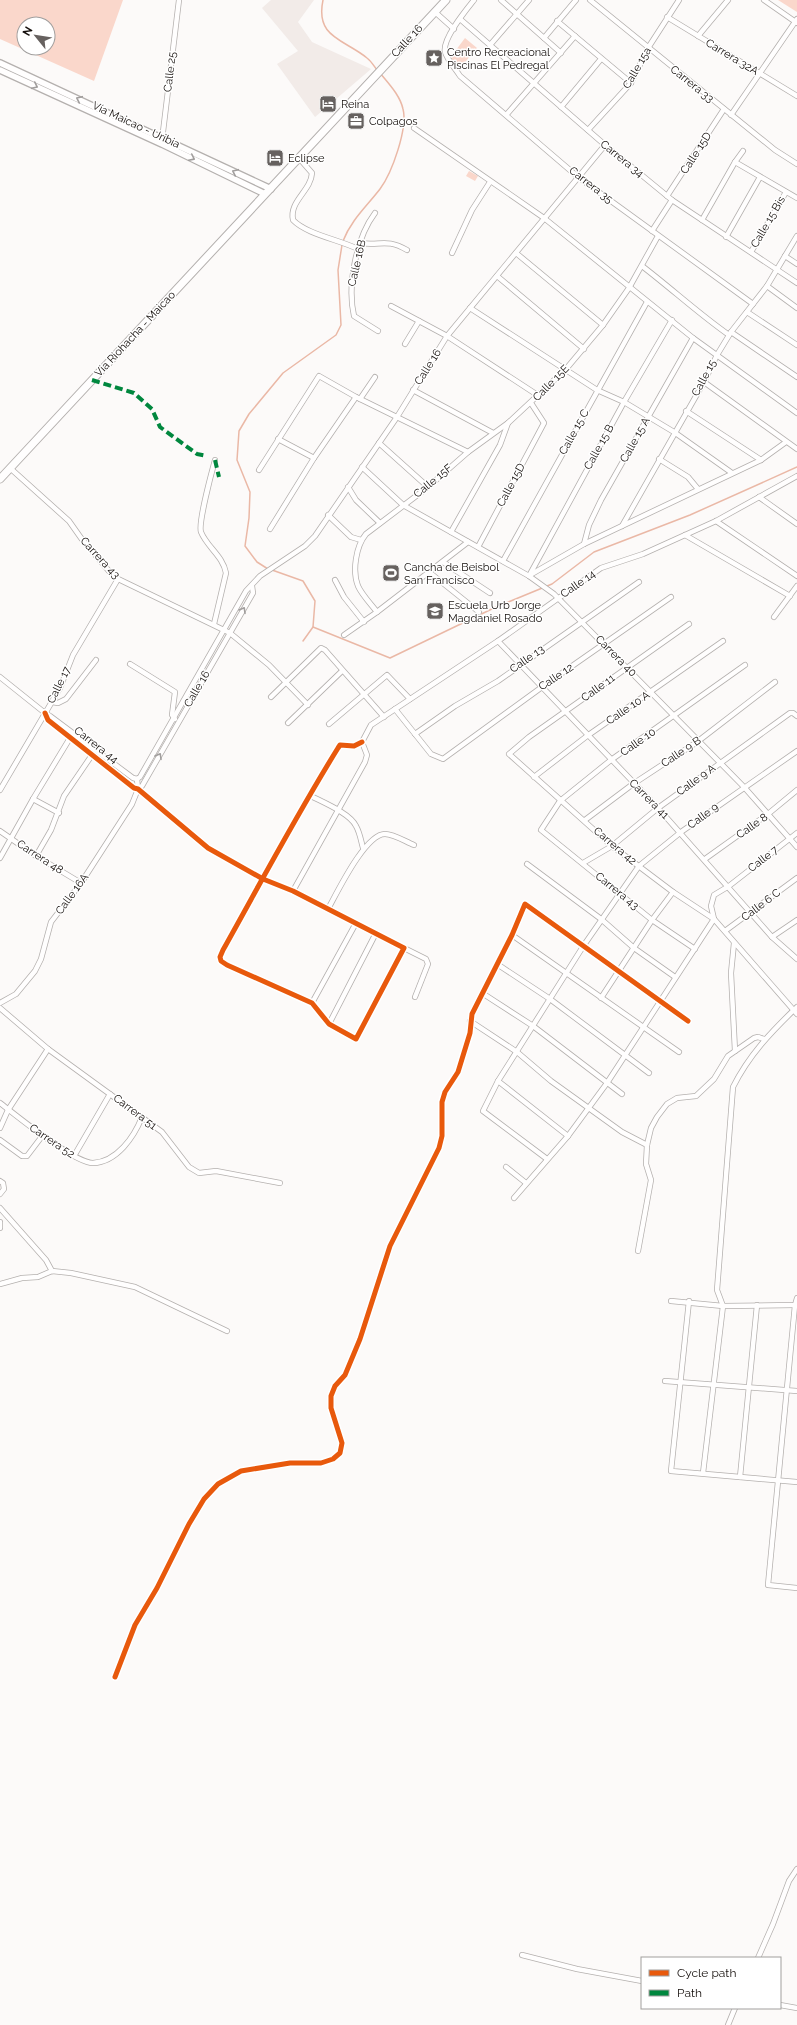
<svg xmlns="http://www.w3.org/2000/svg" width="797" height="2025" font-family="Raleway,sans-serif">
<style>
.built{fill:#f2ebe8}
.green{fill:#fad7cb;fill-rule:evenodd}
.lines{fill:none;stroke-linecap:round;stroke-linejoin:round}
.stream{stroke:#eab8a6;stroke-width:1.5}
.minor-casing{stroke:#b4b0ae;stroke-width:6}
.tertiary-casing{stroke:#b4b0ae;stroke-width:8}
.trunk-casing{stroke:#b4b0ae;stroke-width:9}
.minor{stroke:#fffefe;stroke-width:4.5}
.tertiary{stroke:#fffefe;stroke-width:5.5}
.trunk{stroke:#fffefe;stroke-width:7}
.quiet{stroke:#00873e;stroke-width:4;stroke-dasharray:8 4;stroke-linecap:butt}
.cycleway-casing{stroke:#fff;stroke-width:8}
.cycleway{stroke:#e8590c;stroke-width:5}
.oneway{stroke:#a19e9d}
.labels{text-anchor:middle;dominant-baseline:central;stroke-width:3;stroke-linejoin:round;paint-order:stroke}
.street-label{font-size:11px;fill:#150f0c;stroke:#fff}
.poi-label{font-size:11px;fill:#150f0c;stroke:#fff;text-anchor:start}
</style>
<rect width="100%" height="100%" fill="#fcfaf9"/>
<!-- built -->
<path class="built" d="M 271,0 L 314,0 L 298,22 L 312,42 L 371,69 L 315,117 L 277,64 L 298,51 L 262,8 Z"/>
<!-- green -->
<g class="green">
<path d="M 0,0 L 123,0 L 94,81 L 0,39 ZM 24,24 L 48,24 L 48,48 L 24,48 Z"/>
<path d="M 778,0 L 797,0 L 797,12 Z"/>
<path d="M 465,38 L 477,48 L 461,67 L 450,58 Z"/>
<path d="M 469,171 L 478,176 L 475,181 L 466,176 Z"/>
</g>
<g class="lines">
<!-- stream -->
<g class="stream">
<path d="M 323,0 C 315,38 344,39 367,58 C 371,61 374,66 377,70"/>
<path d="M 343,241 C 351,220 367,206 380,189 C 392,173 408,128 403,109 C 400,95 388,83 380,73"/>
<path d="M 268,569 L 257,562 L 245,546 L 249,518 L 250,492 L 237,460 L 239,431 L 249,414 L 283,373 L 336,335 L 341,325 L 338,270 L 342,245"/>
<path d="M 272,570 L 303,581 L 315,601 L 313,627 L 303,641"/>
<path d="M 313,627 L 390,658 L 496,607 L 552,584 L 594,552 L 690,515 L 797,467"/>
</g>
<defs>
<g id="minor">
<path d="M 474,0 C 466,10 442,39 445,52 C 448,61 455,68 460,76 L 578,177 L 753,304"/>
<path d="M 501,0 L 561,53"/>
<path d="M 590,0 L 775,150 L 797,164"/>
<path d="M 764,0 L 797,23"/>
<path d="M 435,12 L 454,29"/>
<path d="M 667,17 L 797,96"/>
<path d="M 460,19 L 605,145 L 672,200 L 797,283"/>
<path d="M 557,21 L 631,83"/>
<path d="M 698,36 L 728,0"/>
<path d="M 544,38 L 576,0"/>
<path d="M 490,45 L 529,0"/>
<path d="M 561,107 L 601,59"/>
<path d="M 507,114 L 575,36"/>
<path d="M 731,115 L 797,19"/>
<path d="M 414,128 L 544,218 L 693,338 L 797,413"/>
<path d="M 588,130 L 631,83 L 648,48 L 679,0"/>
<path d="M 162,140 L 179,0"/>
<path d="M 299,158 L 312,173 C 311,191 289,201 293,220 C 306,234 340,240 358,249"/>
<path d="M 735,162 L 797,198"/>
<path d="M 667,196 L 724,109"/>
<path d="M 375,213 C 356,238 347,286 354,316 L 378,331"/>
<path d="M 702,220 L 735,162 L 743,151"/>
<path d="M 652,231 L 672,200"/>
<path d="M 726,237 L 760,177"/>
<path d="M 360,243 C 381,246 386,238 407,250"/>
<path d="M 751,252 L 786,192"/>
<path d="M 452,253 L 472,210 L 490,182"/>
<path d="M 516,253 L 603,325"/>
<path d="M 785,256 L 797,264"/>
<path d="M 642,266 C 672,289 699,314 729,335"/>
<path d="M 497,276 L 584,349"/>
<path d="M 767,286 L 797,308"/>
<path d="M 391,306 L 447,336 L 539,396"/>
<path d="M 470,308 L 597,390 L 624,402 L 674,432 L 732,473"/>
<path d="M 747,312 L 797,345"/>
<path d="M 731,332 L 797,377"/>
<path d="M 405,344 L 419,321"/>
<path d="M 704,382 L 797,449"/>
<path d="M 413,390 L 493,433"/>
<path d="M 360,399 L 375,377"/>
<path d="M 686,411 L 761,460"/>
<path d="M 278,439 L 314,458"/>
<path d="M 379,443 L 428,487"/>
<path d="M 659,459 L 688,477 L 698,489"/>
<path d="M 362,467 L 403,505 L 529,576 L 554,594 L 744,787 L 797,847"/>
<path d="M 10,468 L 69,521 L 81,538 L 114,577 L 230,633 L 269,665 L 308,705"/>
<path d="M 259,470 L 319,376 L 356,397 L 468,452"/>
<path d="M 348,487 L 356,500 L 380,523"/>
<path d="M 759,497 L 797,524"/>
<path d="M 328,515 L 351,537 L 361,540"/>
<path d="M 716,521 L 797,576"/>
<path d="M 622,526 L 704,382 L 717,355 L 731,332 L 767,286 L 797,236"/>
<path d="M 270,529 L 314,458 L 356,397"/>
<path d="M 451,532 L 500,445 L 508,423"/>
<path d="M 685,535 L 790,596"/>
<path d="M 584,544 L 589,525 L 601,500 L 693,338"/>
<path d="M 478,547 L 544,423 L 531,403"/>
<path d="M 503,561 L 647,302"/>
<path d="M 443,562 L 490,593"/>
<path d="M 429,572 L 479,612"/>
<path d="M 530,575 L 584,544 L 761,460 L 786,442"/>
<path d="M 529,576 L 624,402 L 672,320"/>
<path d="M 335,580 L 344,597 L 364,622"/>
<path d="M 377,612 C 371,604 362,595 358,586 C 352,571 356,546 366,534 L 428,487 L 468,452 L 508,423 L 566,369 L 603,325 L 629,288 L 658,236"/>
<path d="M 774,617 L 797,586"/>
<path d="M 214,624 L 226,573 C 223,556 207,547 201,532 C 198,524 212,471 215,460"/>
<path d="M 689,624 L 529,737 L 509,754 L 612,846 L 673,892 L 714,919 L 797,1014"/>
<path d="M 344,635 L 377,612 L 468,542"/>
<path d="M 498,641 L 658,808 L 772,937 L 797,959"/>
<path d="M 130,664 L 175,692 L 172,715 L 175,719"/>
<path d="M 0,677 L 45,713 L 50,716 L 133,778 L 137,779"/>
<path d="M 271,697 L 321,648 L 325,650 L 384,717"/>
<path d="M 52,702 L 58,703 L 66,699 L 96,660"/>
<path d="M 395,709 L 431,754 L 443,759 L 542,687 L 671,597"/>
<path d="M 45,713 L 48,720 L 134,788 L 138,789 L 208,848 L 263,879 L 293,891 L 404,948 L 356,1039 L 329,1024 L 312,1003 L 227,965 L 221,961 L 220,957 L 223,950 C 261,882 297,814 338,748 L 340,745 L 354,746 L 362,742"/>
<path d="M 288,723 L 342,671"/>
<path d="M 329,724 L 387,675 L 410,699"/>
<path d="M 415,734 L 455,706 L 498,681 L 639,582"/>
<path d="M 362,742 L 371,725 L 498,641 L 601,568 L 643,554 L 716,521 L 797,476"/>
<path d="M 534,777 L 587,736 L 723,641"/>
<path d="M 137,779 L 140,777 L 246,591 L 260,576 L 305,546 L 315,536 L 397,417 L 447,336 L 605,145"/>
<path d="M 138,789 L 142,786 L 253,593 L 252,586"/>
<path d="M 0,790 L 60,688 L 73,655 L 118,579"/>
<path d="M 309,795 C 322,802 350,813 356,826 C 360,833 361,841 363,848"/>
<path d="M 33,799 L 59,813"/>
<path d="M 585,820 L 633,784 L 697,742 L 775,682"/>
<path d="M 0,831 L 36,856 L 81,883"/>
<path d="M 36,856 L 51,830 L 64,796 L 92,755"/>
<path d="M 0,858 L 33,799 L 70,738"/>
<path d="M 705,859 L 768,814 L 797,790"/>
<path d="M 583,863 L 612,846 L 658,808 L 790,713 L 793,713 L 797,716"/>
<path d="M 527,864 L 601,919 L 634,948 L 675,977"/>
<path d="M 293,891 L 365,762 L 367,755 L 362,742"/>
<path d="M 328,909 C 337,893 365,834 385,834 C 394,834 406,842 414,845"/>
<path d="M 725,931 L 797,878"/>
<path d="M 512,935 L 679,1052"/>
<path d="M 772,937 L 797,920"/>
<path d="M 734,943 L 731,973 L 735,1051"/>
<path d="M 404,948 L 426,959 L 428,964 L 415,997"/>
<path d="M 695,949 L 652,920 L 541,830 L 560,801 L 611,760 L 745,665"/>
<path d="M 497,964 L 550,999 L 649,1073"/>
<path d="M 482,993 L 533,1026 L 622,1094"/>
<path d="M 601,998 L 652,920 L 673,892"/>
<path d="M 0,1003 L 16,994 L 35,971 L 41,959 L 51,922 L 81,883 L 132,804 L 138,789 L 137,779"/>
<path d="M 312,1003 L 356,923"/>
<path d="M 0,1008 L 48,1049 L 162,1132 L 189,1167 L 199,1173 L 216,1171 L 280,1183"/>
<path d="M 470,1021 L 517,1052 L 551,1081 L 622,1132 L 647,1145"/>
<path d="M 329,1024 L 376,933"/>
<path d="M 498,1081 L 568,1136"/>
<path d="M 0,1103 C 17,1116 74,1163 93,1163 C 117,1162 134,1137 142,1117"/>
<path d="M 0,1128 L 8,1110 L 48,1049"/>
<path d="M 0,1140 L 22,1156 L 27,1156 L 43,1135"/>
<path d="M 74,1156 L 110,1094"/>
<path d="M 547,1159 L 483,1111 L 498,1081 L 584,945 L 639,866 L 681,832 L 797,751"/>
<path d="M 506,1167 L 526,1183"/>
<path d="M 0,1181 L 3,1183 L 4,1189 L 0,1194"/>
<path d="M 514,1198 L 568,1136 L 607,1083 L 714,919 L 711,906 L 714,895 L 729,886 L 797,833"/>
<path d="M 0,1208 L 46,1260 L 52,1271"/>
<path d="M 0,1222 L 0,1228"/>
<path d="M 638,1251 L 651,1180 L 646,1164 L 647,1145 L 651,1128 L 657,1117 L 667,1104 L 677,1098 L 696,1096 L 714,1079 L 728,1056 L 754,1038 L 758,1037 L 764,1039"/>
<path d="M 0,1284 L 22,1278 L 38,1277 L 52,1271 L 71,1273 L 135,1287 L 227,1331"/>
<path d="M 671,1301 L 723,1306 L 795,1305 L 797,1298"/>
<path d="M 689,1301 L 671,1471 L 797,1482"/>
<path d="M 795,1305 L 768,1585 L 797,1588"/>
<path d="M 665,1381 L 797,1391"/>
<path d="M 703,1473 L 723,1306 L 717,1290 L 733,1087 C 749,1055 771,1032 797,1007"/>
<path d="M 740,1477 L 757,1305"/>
<path d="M 115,1677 L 135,1625 L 157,1588 L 189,1524 L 204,1499 L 218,1484 L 241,1471 L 290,1463 L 321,1463 L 333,1459 L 340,1453 L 342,1443 L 331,1408 L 331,1396 L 335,1386 L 345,1375 L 360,1339 L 390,1246 L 439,1148 L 442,1136 L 442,1102 L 445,1092 L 458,1072 L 470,1033 L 472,1014 L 512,935 L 525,904 L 688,1021"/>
<path d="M 522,1955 L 577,1969 L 642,1981"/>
<path d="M 758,1958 L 773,1924 L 789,1881 L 797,1869"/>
<path d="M 780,2005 L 797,2008"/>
<path d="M 728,2025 L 735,2008"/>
</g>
<g id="tertiary">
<path d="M 0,63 L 271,189"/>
<path d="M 0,70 L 162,144 L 265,194"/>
</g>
<path id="trunk" d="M 0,479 L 446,0"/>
</defs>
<!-- minor casing -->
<use href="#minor" class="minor-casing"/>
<!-- tertiary casing -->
<use href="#tertiary" class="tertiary-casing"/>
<!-- trunk casing -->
<use href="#trunk" class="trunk-casing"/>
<!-- minor -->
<use href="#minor" class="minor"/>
<!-- tertiary -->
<use href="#tertiary" class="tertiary"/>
<!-- trunk -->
<use href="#trunk" class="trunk"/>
<!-- quiet -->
<g class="quiet">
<path d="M 92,380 L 134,393 L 152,409 L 160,427 L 197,454 L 207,456"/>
<path d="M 215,460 L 219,477"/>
</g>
<defs>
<g id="cycleway">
<path d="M 45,713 L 48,720 L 134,788 L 138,789 L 208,848 L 263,879 L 293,891 L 404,948 L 356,1039 L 329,1024 L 312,1003 L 227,965 L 221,961 L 220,957 L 223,950 C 261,882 297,814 338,748 L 340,745 L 354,746 L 362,742"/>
<path d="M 115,1677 L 135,1625 L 157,1588 L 189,1524 L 204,1499 L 218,1484 L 241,1471 L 290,1463 L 321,1463 L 333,1459 L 340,1453 L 342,1443 L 331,1408 L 331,1396 L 335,1386 L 345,1375 L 360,1339 L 390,1246 L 439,1148 L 442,1136 L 442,1102 L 445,1092 L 458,1072 L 470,1033 L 472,1014 L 512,935 L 525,904 L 688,1021"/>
</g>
</defs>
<!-- cycleway casing -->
<use href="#cycleway" class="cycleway-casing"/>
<!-- cycleway -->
<use href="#cycleway" class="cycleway"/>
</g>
<!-- one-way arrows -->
<defs><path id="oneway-chevron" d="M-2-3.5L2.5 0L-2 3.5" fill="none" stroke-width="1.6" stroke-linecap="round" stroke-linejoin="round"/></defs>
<g class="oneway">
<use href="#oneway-chevron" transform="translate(35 86) rotate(25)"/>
<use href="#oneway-chevron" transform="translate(79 99) rotate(-155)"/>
<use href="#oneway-chevron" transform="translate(192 158) rotate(26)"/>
<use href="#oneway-chevron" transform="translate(235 172) rotate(-155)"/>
<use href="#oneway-chevron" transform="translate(243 610) rotate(-60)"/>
<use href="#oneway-chevron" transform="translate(159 756) rotate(-60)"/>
</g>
<!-- icons -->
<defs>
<symbol id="sight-square" viewBox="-11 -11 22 22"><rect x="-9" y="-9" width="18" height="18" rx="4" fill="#66615f" stroke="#fff"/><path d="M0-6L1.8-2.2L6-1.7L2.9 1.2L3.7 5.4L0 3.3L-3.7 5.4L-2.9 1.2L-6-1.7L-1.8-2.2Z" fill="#fff"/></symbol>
<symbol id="hotel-square" viewBox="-11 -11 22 22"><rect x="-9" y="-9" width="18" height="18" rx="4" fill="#66615f" stroke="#fff"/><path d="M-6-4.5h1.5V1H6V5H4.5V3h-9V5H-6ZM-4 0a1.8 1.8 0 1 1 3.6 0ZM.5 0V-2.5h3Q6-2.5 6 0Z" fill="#fff"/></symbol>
<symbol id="office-square" viewBox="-11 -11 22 22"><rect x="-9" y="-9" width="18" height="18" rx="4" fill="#66615f" stroke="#fff"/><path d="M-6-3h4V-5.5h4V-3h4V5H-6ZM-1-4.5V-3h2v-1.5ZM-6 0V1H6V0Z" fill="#fff"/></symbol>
<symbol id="stadium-square" viewBox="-11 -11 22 22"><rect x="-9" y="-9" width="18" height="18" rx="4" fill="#66615f" stroke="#fff"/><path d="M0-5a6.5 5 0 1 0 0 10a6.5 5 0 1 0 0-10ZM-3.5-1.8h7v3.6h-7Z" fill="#fff"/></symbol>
<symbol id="school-square" viewBox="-11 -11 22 22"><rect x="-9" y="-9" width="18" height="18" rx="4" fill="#66615f" stroke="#fff"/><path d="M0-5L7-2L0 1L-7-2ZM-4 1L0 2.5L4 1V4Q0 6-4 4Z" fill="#fff"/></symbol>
</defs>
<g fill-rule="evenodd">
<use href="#sight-square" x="424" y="48" width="20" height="20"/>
<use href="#hotel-square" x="318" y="94" width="20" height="20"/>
<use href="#office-square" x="346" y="111" width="20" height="20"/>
<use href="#hotel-square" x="265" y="148" width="20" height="20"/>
<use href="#stadium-square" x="381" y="563" width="20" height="20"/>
<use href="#school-square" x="425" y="601" width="20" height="20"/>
</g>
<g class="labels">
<!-- street labels -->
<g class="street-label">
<text transform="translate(407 41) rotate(-47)">Calle 16</text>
<text transform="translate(732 57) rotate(31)">Carrera 32A</text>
<text transform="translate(637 68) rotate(-60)">Calle 15a</text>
<text transform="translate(170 72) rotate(-83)">Calle 25</text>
<text transform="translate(692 84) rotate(39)">Carrera 33</text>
<text transform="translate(136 125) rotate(25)">Vía Maicao - Uribia</text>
<text transform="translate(696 153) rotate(-57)">Calle 15D</text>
<text transform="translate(622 159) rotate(39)">Carrera 34</text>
<text transform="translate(591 185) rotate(38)">Carrera 35</text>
<text transform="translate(768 222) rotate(-60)">Calle 15 Bis</text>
<text transform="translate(357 263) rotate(-77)">Calle 16B</text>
<text transform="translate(135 334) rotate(-47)">Vía Riohacha - Maicao</text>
<text transform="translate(428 367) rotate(-58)">Calle 16</text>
<text transform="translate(704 378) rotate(-62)">Calle 15</text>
<text transform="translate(551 383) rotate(-45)">Calle 15E</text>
<text transform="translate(574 432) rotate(-61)">Calle 15 C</text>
<text transform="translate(635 440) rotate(-61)">Calle 15 A</text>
<text transform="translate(599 447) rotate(-61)">Calle 15 B</text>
<text transform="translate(433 481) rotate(-39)">Calle 15F</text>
<text transform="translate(511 485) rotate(-62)">Calle 15D</text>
<text transform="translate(100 558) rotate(47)">Carrera 43</text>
<text transform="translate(578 584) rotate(-35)">Calle 14</text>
<text transform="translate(616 656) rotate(45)">Carrera 40</text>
<text transform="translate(527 659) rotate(-35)">Calle 13</text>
<text transform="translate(556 677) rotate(-34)">Calle 12</text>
<text transform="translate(59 685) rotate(-64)">Calle 17</text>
<text transform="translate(598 688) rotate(-36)">Calle 11</text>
<text transform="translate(197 689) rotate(-60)">Calle 16</text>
<text transform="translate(628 708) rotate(-34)">Calle 10 A</text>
<text transform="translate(638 742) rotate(-35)">Calle 10</text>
<text transform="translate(96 745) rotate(38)">Carrera 44</text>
<text transform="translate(681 752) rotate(-34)">Calle 9 B</text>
<text transform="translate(696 780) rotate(-36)">Calle 9 A</text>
<text transform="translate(649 799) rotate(45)">Carrera 41</text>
<text transform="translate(703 816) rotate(-36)">Calle 9</text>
<text transform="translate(752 826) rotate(-35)">Calle 8</text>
<text transform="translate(615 846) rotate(40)">Carrera 42</text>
<text transform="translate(40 857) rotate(33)">Carrera 48</text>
<text transform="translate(763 859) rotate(-38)">Calle 7</text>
<text transform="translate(617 891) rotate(39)">Carrera 43</text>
<text transform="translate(72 894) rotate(-54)">Calle 16A</text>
<text transform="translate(761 905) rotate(-37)">Calle 6 C</text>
<text transform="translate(135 1112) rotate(37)">Carrera 51</text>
<text transform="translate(52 1141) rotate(34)">Carrera 52</text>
</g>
<!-- poi labels -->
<g class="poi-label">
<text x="447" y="52">Centro Recreacional<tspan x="447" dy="13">Piscinas El Pedregal</tspan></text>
<text x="341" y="104">Reina</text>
<text x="369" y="121">Colpagos</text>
<text x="288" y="158">Eclipse</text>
<text x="404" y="567">Cancha de Beisbol<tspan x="404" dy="13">San Francisco</tspan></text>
<text x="448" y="605">Escuela Urb Jorge<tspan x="448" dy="13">Magdaniel Rosado</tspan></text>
</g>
</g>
<!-- legend -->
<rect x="641" y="1957" width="140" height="52" fill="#ffffff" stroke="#a19f9e"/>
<rect x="649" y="1970" width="20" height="6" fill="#e8590c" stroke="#a19f9e"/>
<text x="677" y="1977" font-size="12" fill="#150f0c">Cycle path</text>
<rect x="649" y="1990" width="20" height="6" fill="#00873e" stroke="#a19f9e"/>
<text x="677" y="1997" font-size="12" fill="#150f0c">Path</text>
<!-- north arrow -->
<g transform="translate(36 36) rotate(300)"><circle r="19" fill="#ffffff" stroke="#a19f9e"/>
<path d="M0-3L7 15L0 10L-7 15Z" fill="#66615f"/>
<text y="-6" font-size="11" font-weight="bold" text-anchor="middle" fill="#150f0c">N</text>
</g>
</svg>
